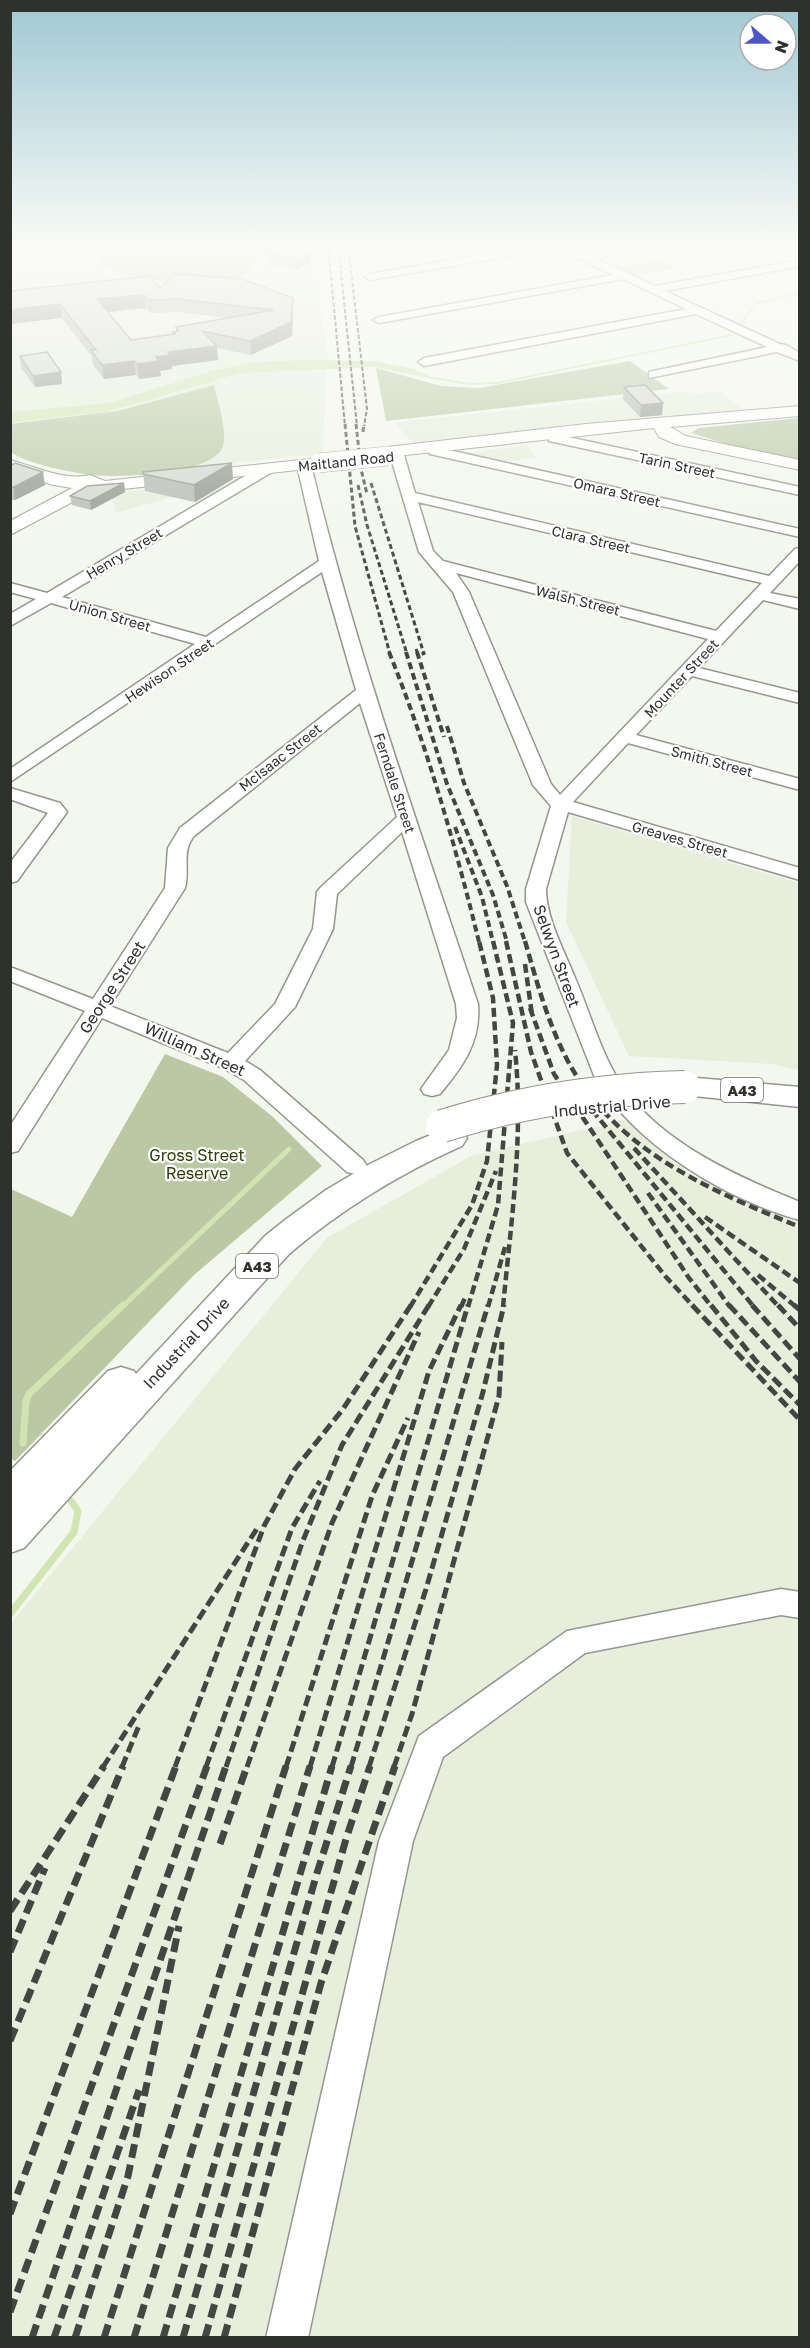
<svg xmlns="http://www.w3.org/2000/svg" width="810" height="2348" font-family="'Golos Text',sans-serif">
<style>
.built{fill:#e7eedc}
.green{fill:#bac9a4}
.water{fill:#d1e5b3}
.lines{fill:none;stroke-linecap:round;stroke-linejoin:round}
.stream-far2{stroke:#d1e5b3;stroke-width:2}
.stream-far1{stroke:#d1e5b3;stroke-width:5}
.stream{stroke:#d1e5b3;stroke-width:7}
.minor-casing{stroke:#93978e;stroke-width:3}
.major-casing{stroke:#93978e;stroke-width:2}
.highway-casing{stroke:#93978e;stroke-width:3}
.minor{fill:#fff;fill-rule:evenodd}
.major{fill:#fff;fill-rule:evenodd}
.highway{fill:#fff;fill-rule:evenodd}
.rail-far5{stroke:#444641;stroke-width:2;stroke-dasharray:4.5 2;stroke-linecap:butt}
.rail-far4{stroke:#444641;stroke-width:3;stroke-dasharray:5 3;stroke-linecap:butt}
.rail-far3{stroke:#444641;stroke-width:4;stroke-dasharray:7 4;stroke-linecap:butt}
.rail-far2{stroke:#444641;stroke-width:4.5;stroke-dasharray:9 4.5;stroke-linecap:butt}
.rail-far1{stroke:#444641;stroke-width:5;stroke-dasharray:11 5;stroke-linecap:butt}
.rail{stroke:#444641;stroke-width:7;stroke-dasharray:14 7;stroke-linecap:butt}
.major-bridge-casing{stroke:#93978e;stroke-width:20;stroke-linecap:butt}
.highway-bridge-casing{stroke:#93978e;stroke-width:34;stroke-linecap:butt}
.major-bridge{stroke:#fff;stroke-width:19}
.highway-bridge{stroke:#fff;stroke-width:32}
.wall{fill:#b6bab1;fill-rule:evenodd}
.shaded-wall{fill:#949790}
.building{fill:#d4d8ce;stroke:#949790;stroke-width:1.5;fill-rule:evenodd}
.labels{text-anchor:middle;dominant-baseline:central;stroke-width:4.5;stroke-linejoin:round;paint-order:stroke}
.far-street-label{font-size:14px;fill:#2f312d;stroke:#fff}
.shield{fill:#fff;stroke:#6d6f6c;stroke-width:1.5}
.shield-label{font-size:15px;font-weight:bold;fill:#2f312d}
.street-label{font-size:16px;fill:#2f312d;stroke:#fff}
.park-label{font-size:16px;fill:#2d3d06;stroke:#fff}
</style>
<rect width="100%" height="100%" fill="#f3f7ed"/>
<!-- built -->
<g class="built">
<path d="M 10,244 L 311,244 L 328,358 L 322,454 L 110,476 L 92,475 L 11,452 Z"/>
<path d="M 688,391 L 695,394 L 720,391 L 743,410 L 412,443 L 397,425 L 397,422 Z"/>
<path d="M 527,445 L 537,458 L 494,462 L 455,454 Z"/>
<path d="M 270,475 L 216,507 L 172,497 L 116,513 L 111,493 Z"/>
<path d="M 572,816 L 799,883 L 799,1070 L 772,1064 L 629,1056 L 566,922 Z"/>
<path d="M 625,1120 L 690,1174 L 799,1217 L 799,2337 L 11,2338 L 11,1623 L 327,1238 L 471,1156 Z"/>
</g>
<!-- green -->
<g class="green">
<path d="M 123,244 C 152,244 244,235 259,261 C 244,294 125,284 101,264 L 99,258 L 105,251 Z"/>
<path d="M 659,260 L 677,268 L 637,276 L 618,267 Z"/>
<path d="M 630,361 L 669,389 L 386,421 L 376,368 L 441,386 L 479,388 Z"/>
<path d="M 214,385 C 217,400 229,435 222,448 C 210,475 118,478 91,475 C 70,472 27,464 11,452 L 10,424 L 118,411 Z"/>
<path d="M 799,418 L 799,461 L 747,450 L 691,433 L 699,428 Z"/>
<path d="M 165,1054 L 223,1077 L 273,1117 L 322,1166 L 194,1275 L 15,1461 L 10,1458 L 11,1189 L 72,1217 Z"/>
</g>
<!-- water -->
<path class="water" d="M 307,360 L 376,361 L 414,369 L 435,379 L 375,367 L 241,373 L 106,412 L 11,422 L 11,412 L 109,403 L 215,370 L 255,362 Z"/>
<g class="lines">
<!-- stream-far2 -->
<path class="stream-far2" d="M 428,377 L 469,384 L 497,383 L 732,335 L 757,303 L 800,293"/>
<!-- stream-far1 -->
<path class="stream-far1" d="M 122,1307 L 289,1149"/>
<!-- stream -->
<g class="stream">
<path d="M 23,1443 L 26,1401 L 29,1394 L 123,1305"/>
<path d="M 10,1614 L 74,1532 L 78,1511 L 71,1501"/>
</g>
<defs>
<g id="minor">
<path d="M 46,244 L 57,244 L 59,247 L 54,250 Z"/>
<path d="M 545,244 L 565,244 L 585,254 L 642,244 L 666,244 L 595,258 L 655,286 L 800,260 L 800,266 L 665,291 L 780,344 L 786,345 L 800,353 L 800,361 L 777,352 L 649,378 L 649,372 L 767,347 L 696,314 L 424,366 L 418,362 L 424,358 L 686,309 L 623,279 L 379,323 L 373,320 L 379,317 L 613,275 L 557,248 L 370,280 L 365,277 L 370,274 Z"/>
<path d="M 736,244 L 762,244 L 800,250 L 800,256 Z"/>
<path d="M 554,434 L 800,487 L 800,495 L 549,441 L 549,435 Z"/>
<path d="M 435,447 L 800,529 L 800,537 L 430,454 L 428,451 Z"/>
<path d="M 397,451 L 404,455 L 415,493 L 769,576 L 795,549 L 800,548 L 800,561 L 770,593 L 800,599 L 800,609 L 763,600 L 699,668 L 800,693 L 800,703 L 692,676 L 636,735 L 800,779 L 800,790 L 628,743 L 573,802 L 800,868 L 800,880 L 568,812 L 546,889 C 546,919 565,952 576,980 C 590,1013 600,1050 619,1081 C 658,1142 736,1176 800,1202 L 800,1220 C 724,1199 636,1145 595,1078 L 526,902 L 526,889 L 551,806 L 533,785 L 453,592 L 419,552 L 390,455 ZM 418,502 L 762,583 L 716,631 L 443,561 L 433,551 ZM 456,573 L 708,639 L 560,795 L 551,784 L 469,592 Z"/>
<path d="M 304,461 L 311,465 C 355,648 418,825 478,1004 C 481,1042 463,1066 440,1094 L 432,1096 L 424,1094 L 421,1089 L 449,1050 L 457,1018 L 456,1004 L 402,832 L 337,894 L 333,929 L 295,1007 L 245,1061 L 260,1070 L 363,1160 L 367,1166 L 363,1172 L 355,1174 L 347,1172 L 244,1080 L 223,1068 L 102,1018 L 18,1151 L 10,1153 L 10,1126 L 85,1011 L 10,981 L 10,967 L 93,999 L 165,888 L 168,848 L 180,828 L 356,690 L 322,572 L 10,782 L 10,769 L 195,644 L 51,603 L 10,626 L 10,614 L 36,599 L 10,592 L 10,583 L 47,593 L 262,466 L 272,466 L 272,472 L 62,597 L 206,637 L 319,561 L 297,465 ZM 360,703 L 397,817 L 320,888 L 317,892 L 313,929 L 275,1004 L 228,1053 L 110,1006 L 185,888 C 190,870 181,852 194,836 Z"/>
<path d="M 10,788 L 60,803 L 67,812 L 17,881 L 10,883 L 10,863 L 48,813 L 10,799 Z"/>
<path d="M 781,1589 L 800,1592 L 800,1618 L 781,1615 L 585,1653 L 443,1757 L 413,1841 L 308,2338 L 266,2338 L 379,1841 L 419,1736 L 567,1631 Z"/>
</g>
<g id="major">
<path d="M 800,406 L 800,416 L 670,427 L 686,436 L 800,460 L 800,470 L 675,444 L 659,437 L 654,428 L 387,457 L 378,452 L 387,447 L 586,424 Z"/>
<path d="M 319,458 L 328,463 L 325,467 L 105,491 L 90,490 L 84,496 L 10,535 L 10,521 L 72,488 L 53,485 L 10,471 L 10,460 C 37,467 63,481 90,475 L 105,481 Z"/>
</g>
<g id="highway">
<path d="M 685,1077 L 800,1087 L 800,1107 L 674,1094 L 669,1087 L 674,1080 Z"/>
<path d="M 451,1127 L 462,1130 L 467,1138 L 462,1146 C 399,1174 342,1209 289,1254 L 24,1548 L 10,1553 L 10,1471 L 108,1371 L 121,1367 L 134,1371 L 136,1374 L 265,1236 L 285,1220 L 326,1190 L 370,1164 L 416,1141 Z"/>
</g>
</defs>
<!-- minor casing -->
<use href="#minor" class="minor-casing"/>
<!-- major casing -->
<use href="#major" class="major-casing"/>
<!-- highway casing -->
<use href="#highway" class="highway-casing"/>
<!-- minor -->
<use href="#minor" class="minor"/>
<!-- major -->
<use href="#major" class="major"/>
<!-- highway -->
<use href="#highway" class="highway"/>
<!-- rail-far5 -->
<g class="rail-far5">
<path d="M 328,244 L 345,426"/>
<path d="M 338,244 L 357,426"/>
<path d="M 348,244 L 367,409 L 364,426"/>
</g>
<!-- rail-far4 -->
<g class="rail-far4">
<path d="M 345,424 L 355,526 L 390,654"/>
<path d="M 356,424 L 361,469 L 367,494"/>
<path d="M 363,432 L 364,424"/>
<path d="M 371,483 L 424,654"/>
<path d="M 358,485 L 367,525 L 407,654"/>
<path d="M 416,649 L 418,654"/>
</g>
<!-- rail-far3 -->
<g class="rail-far3">
<path d="M 389,652 C 427,746 455,844 479,942"/>
<path d="M 406,652 L 447,784 L 493,895 L 507,942"/>
<path d="M 417,652 L 444,737"/>
<path d="M 423,652 L 424,655"/>
<path d="M 447,726 L 464,783 L 507,886 L 525,942"/>
<path d="M 455,827 L 482,897 L 493,942"/>
</g>
<!-- rail-far2 -->
<g class="rail-far2">
<path d="M 506,941 L 531,1052 L 567,1153 L 666,1277 L 694,1307"/>
<path d="M 525,941 C 537,983 549,1027 570,1065 C 618,1152 712,1191 800,1227"/>
<path d="M 525,964 L 532,1015"/>
<path d="M 530,1008 L 554,1074 L 689,1278 L 712,1307"/>
<path d="M 592,1110 L 754,1307"/>
<path d="M 634,1148 L 779,1307"/>
<path d="M 648,1193 L 730,1307"/>
<path d="M 705,1217 L 800,1283"/>
<path d="M 758,1275 L 796,1307"/>
<path d="M 410,1307 L 472,1205 L 487,1161 L 497,1065 L 493,998 L 479,941"/>
<path d="M 428,1307 L 464,1249 L 496,1171"/>
<path d="M 461,1307 L 465,1298"/>
<path d="M 468,1307 L 498,1205 L 513,1023 L 493,941"/>
<path d="M 488,1307 L 505,1247"/>
<path d="M 503,1307 C 511,1222 524,1135 515,1050"/>
</g>
<!-- rail-far1 -->
<g class="rail-far1">
<path d="M 692,1305 L 800,1420"/>
<path d="M 711,1305 L 756,1361 L 800,1405"/>
<path d="M 729,1305 L 800,1382"/>
<path d="M 752,1305 L 800,1359"/>
<path d="M 778,1305 L 800,1329"/>
<path d="M 794,1305 L 800,1310"/>
<path d="M 103,1767 L 258,1527"/>
<path d="M 122,1767 L 140,1723"/>
<path d="M 175,1767 L 264,1526 L 295,1469 L 343,1409 L 411,1305"/>
<path d="M 206,1767 L 292,1528 L 320,1481"/>
<path d="M 226,1767 L 302,1543 L 342,1445 L 429,1305"/>
<path d="M 247,1767 L 332,1523 L 419,1332"/>
<path d="M 286,1767 L 372,1496 L 408,1418"/>
<path d="M 310,1767 L 429,1371 L 461,1305"/>
<path d="M 332,1767 L 468,1305"/>
<path d="M 351,1767 L 488,1305"/>
<path d="M 369,1767 L 426,1589 L 483,1392 L 504,1305"/>
<path d="M 394,1767 L 412,1714 L 499,1396 L 502,1342"/>
</g>
<!-- rail -->
<g class="rail">
<path d="M 220,1844 L 247,1766"/>
<path d="M 10,1911 L 104,1766"/>
<path d="M 10,1952 L 45,1868"/>
<path d="M 10,2041 L 123,1766"/>
<path d="M 10,2214 L 176,1766"/>
<path d="M 10,2312 L 207,1766"/>
<path d="M 32,2338 L 226,1766"/>
<path d="M 54,2338 L 139,2090"/>
<path d="M 75,2338 L 128,2176 L 179,1926"/>
<path d="M 104,2338 L 286,1766"/>
<path d="M 134,2338 L 310,1766"/>
<path d="M 163,2338 L 332,1766"/>
<path d="M 183,2338 L 317,1873 L 351,1766"/>
<path d="M 205,2338 L 346,1839 L 370,1766"/>
<path d="M 224,2338 L 321,1983 L 395,1766"/>
</g>
<defs>
<path id="major-bridge" d="M 319,463 L 388,456"/>
<path id="highway-bridge" d="M 442,1126 C 522,1101 601,1089 685,1087"/>
</defs>
<!-- major-bridge casing -->
<use href="#major-bridge" class="major-bridge-casing"/>
<!-- highway-bridge casing -->
<use href="#highway-bridge" class="highway-bridge-casing"/>
<!-- major-bridge -->
<use href="#major-bridge" class="major-bridge"/>
<!-- highway-bridge -->
<use href="#highway-bridge" class="highway-bridge"/>
</g>
<!-- wall -->
<g class="wall">
<path d="M 262,244 L 309,244 L 310,263 L 297,270 L 268,264 L 266,249 L 262,248 Z"/>
<path d="M 160,288 L 293,298 L 293,311 L 292,336 L 251,355 L 217,348 L 218,360 L 172,366 L 172,369 L 160,371 L 161,376 L 139,379 L 136,375 L 104,379 L 93,365 L 92,357 L 62,318 L 10,291 ZM 146,308 L 150,313 L 178,312 L 227,318 L 176,327 L 176,332 L 173,332 L 174,334 L 131,340 L 108,312 Z"/>
<path d="M 20,356 L 61,372 L 62,384 L 35,387 L 21,368 Z"/>
<path d="M 624,387 L 663,403 L 662,415 L 640,417 L 623,399 Z"/>
<path d="M 10,466 L 45,485 L 15,500 L 10,500 Z"/>
<path d="M 143,472 L 233,479 L 195,502 L 145,491 Z"/>
<path d="M 124,483 L 125,492 L 91,510 L 72,505 L 70,496 Z"/>
</g>
<!-- shaded-wall -->
<g class="shaded-wall">
<path d="M 310,253 L 310,263 L 297,270 L 296,259 Z"/>
<path d="M 144,295 L 146,308 L 99,313 L 97,299 Z"/>
<path d="M 293,298 L 293,311 L 292,336 L 251,355 L 250,341 Z"/>
<path d="M 60,304 L 62,318 L 10,324 L 10,310 Z"/>
<path d="M 217,346 L 218,360 L 172,366 L 172,369 L 160,371 L 161,376 L 139,379 L 137,364 L 168,352 Z"/>
<path d="M 134,361 L 136,375 L 104,379 L 102,365 Z"/>
<path d="M 61,372 L 62,384 L 35,387 L 33,376 Z"/>
<path d="M 663,403 L 662,415 L 640,417 L 641,405 Z"/>
<path d="M 232,463 L 233,479 L 195,502 L 194,485 Z"/>
<path d="M 43,472 L 45,485 L 15,500 L 14,487 Z"/>
<path d="M 124,483 L 125,492 L 91,510 L 90,501 Z"/>
</g>
<!-- building -->
<g class="building">
<path d="M 269,244 L 309,244 L 310,253 L 296,259 L 268,254 L 274,251 L 267,250 L 277,246 Z"/>
<path d="M 176,274 L 242,279 L 293,298 L 291,322 L 250,341 L 202,331 L 217,346 L 168,352 L 171,355 L 156,357 L 159,361 L 137,364 L 134,361 L 102,365 L 91,350 L 96,350 L 60,304 L 10,310 L 10,291 L 149,276 L 160,288 ZM 144,295 L 149,300 L 177,299 L 274,310 L 176,327 L 179,331 L 173,332 L 175,334 L 131,340 L 97,299 Z"/>
<path d="M 47,352 L 61,372 L 33,376 L 20,356 Z"/>
<path d="M 645,385 L 663,403 L 641,405 L 624,387 Z"/>
<path d="M 15,463 L 43,472 L 14,487 L 10,487 L 10,466 Z"/>
<path d="M 232,463 L 194,485 L 143,474 L 143,472 Z"/>
<path d="M 124,483 L 90,501 L 70,496 L 87,486 Z"/>
</g>
<!-- sky -->
<linearGradient id="sky" x2="0" y2="1"><stop stop-color="#9fc8d3"/><stop offset="0.43" stop-color="#fafbf7"/><stop offset="1" stop-color="#fafbf7" stop-opacity="0"/></linearGradient>
<rect width="810" height="573" fill="url(#sky)"/>
<g class="labels">
<!-- far-street labels -->
<g class="far-street-label">
<text transform="translate(346 461) rotate(-6)">Maitland Road</text>
<text transform="translate(677 465) rotate(12)">Tarin Street</text>
<text transform="translate(617 492) rotate(13)">Omara Street</text>
<text transform="translate(591 539) rotate(13)">Clara Street</text>
<text transform="translate(124 553) rotate(-31)">Henry Street</text>
<text transform="translate(578 600) rotate(14)">Walsh Street</text>
<text transform="translate(110 615) rotate(16)">Union Street</text>
<text transform="translate(169 670) rotate(-34)">Hewison Street</text>
<text transform="translate(681 678) rotate(-47)">Mounter Street</text>
<text transform="translate(280 757) rotate(-38)">McIsaac Street</text>
<text transform="translate(712 761) rotate(15)">Smith Street</text>
<text transform="translate(395 783) rotate(72)">Ferndale Street</text>
<text transform="translate(680 839) rotate(16)">Greaves Street</text>
</g>
<!-- shield labels -->
<g class="shield">
<rect x="721" y="1078" width="42" height="24" rx="4.5"/>
<rect x="236" y="1254" width="42" height="24" rx="4.5"/>
</g>
<g class="shield-label">
<text x="742" y="1090">A43</text>
<text x="257" y="1266">A43</text>
</g>
<!-- street labels -->
<g class="street-label">
<text transform="translate(557 956) rotate(70)">Selwyn Street</text>
<text transform="translate(112 987) rotate(-57)">George Street</text>
<text transform="translate(195 1049) rotate(24)">William Street</text>
<text transform="translate(612 1106) rotate(-5)">Industrial Drive</text>
<text transform="translate(186 1343) rotate(-47)">Industrial Drive</text>
</g>
<!-- park labels -->
<g class="park-label">
<text x="197" y="1155">Gross Street<tspan x="197" dy="18">Reserve</tspan></text>
</g>
</g>
<!-- border -->
<rect width="810" height="2348" fill="none" stroke="#2f312d" stroke-width="24"/>
<!-- north arrow -->
<g transform="translate(768 42) rotate(110)"><circle r="28" fill="#ffffff" stroke="#acadab" stroke-width="1.5"/>
<path d="M0-4.5L10 22L0 15L-10 22Z" fill="#4e54ca"/>
<text y="-9" font-size="16" font-weight="bold" text-anchor="middle" fill="#2f312d">N</text>
</g>
</svg>
